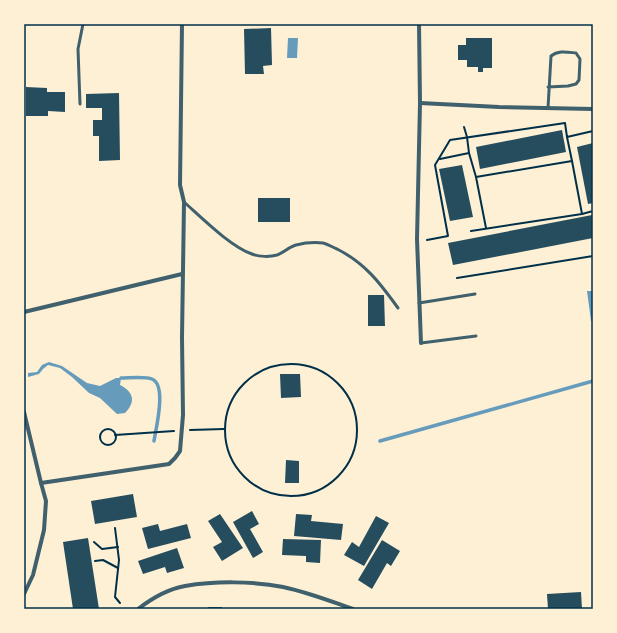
<svg xmlns="http://www.w3.org/2000/svg" width="617" height="633" font-family="'Exo 2',sans-serif">
<style>
.water{fill:#669bbc}
.lines{fill:none;stroke-linecap:round;stroke-linejoin:round}
.stream{stroke:#669bbc;stroke-width:3.5}
.building{fill:#264d5e}
.path{stroke:#003049;stroke-width:2}
.service{stroke:#3f606c;stroke-width:3}
.minor{stroke:#3f606c;stroke-width:4}
.neatline{fill:none;stroke:#003049;stroke-width:1.5}
</style>
<rect width="100%" height="100%" fill="#fdf0d5"/>
<!-- water -->
<g class="water">
<path d="M 288,38 L 298,38 L 297,58 L 287,58 Z"/>
<path d="M 587,291 L 593,291 L 593,320 L 591,321 Z"/>
<path d="M 49,362 L 62,366 L 87,383 L 100,386 L 116,378 L 121,378 L 120,385 C 134,392 136,402 125,413 L 117,414 L 100,398 L 89,393 L 72,377 L 60,368 L 48,365 L 43,369 L 39,374 L 28,377 L 28,373 L 37,372 L 42,365 Z"/>
</g>
<g class="lines">
<!-- stream -->
<g class="stream">
<path d="M 121,378 C 129,378 145,376 152,379 C 167,385 156,428 154,441"/>
<path d="M 380,441 L 593,381"/>
</g>
</g>
<!-- building -->
<g class="building">
<path d="M 271,28 L 272,65 L 263,66 L 264,74 L 245,74 L 244,29 Z"/>
<path d="M 466,38 L 492,38 L 492,68 L 483,68 L 483,72 L 478,72 L 478,67 L 467,67 L 467,60 L 458,60 L 458,45 L 466,45 Z"/>
<path d="M 26,87 L 47,88 L 47,92 L 65,92 L 65,112 L 48,111 L 48,116 L 26,116 Z"/>
<path d="M 119,93 L 120,160 L 99,161 L 99,136 L 93,136 L 93,120 L 102,120 L 102,108 L 86,108 L 86,94 Z"/>
<path d="M 562,130 L 566,152 L 480,169 L 476,147 Z"/>
<path d="M 593,143 L 593,203 L 588,204 L 577,147 Z"/>
<path d="M 462,165 L 473,217 L 450,221 L 439,169 Z"/>
<rect x="258" y="198" width="32" height="24"/>
<path d="M 592,215 L 593,238 L 453,265 L 448,243 Z"/>
<path d="M 368,295 L 384,295 L 385,326 L 368,326 Z"/>
<path d="M 280,374 L 300,374 L 301,397 L 281,398 Z"/>
<path d="M 286,460 L 299,461 L 299,483 L 285,483 Z"/>
<path d="M 133,494 L 137,517 L 95,524 L 91,501 Z"/>
<path d="M 252,511 L 259,524 L 250,529 L 263,552 L 253,558 L 233,522 Z"/>
<path d="M 220,514 L 243,548 L 222,561 L 213,547 L 222,542 L 208,521 Z"/>
<path d="M 296,514 L 312,515 L 311,521 L 343,524 L 341,540 L 294,536 Z"/>
<path d="M 376,516 L 389,523 L 364,566 L 344,555 L 352,542 L 359,547 Z"/>
<path d="M 158,524 L 160,531 L 187,524 L 191,538 L 148,549 L 142,528 Z"/>
<path d="M 88,538 L 99,609 L 73,609 L 63,542 Z"/>
<path d="M 283,539 L 321,540 L 320,563 L 306,562 L 306,556 L 282,555 Z"/>
<path d="M 382,540 L 400,551 L 391,566 L 387,563 L 372,589 L 358,580 Z"/>
<path d="M 177,548 L 184,568 L 167,573 L 165,567 L 143,574 L 138,561 Z"/>
<path d="M 581,592 L 582,609 L 548,609 L 547,594 Z"/>
<rect x="208" y="607" width="14" height="2"/>
</g>
<g class="lines">
<!-- path -->
<g class="path">
<path d="M 567,137 L 572,161"/>
<path d="M 469,153 L 476,177"/>
<path d="M 440,159 L 469,153 L 467,137 L 464,127"/>
<path d="M 582,214 L 593,211"/>
<path d="M 471,231 L 582,214 L 572,161 L 476,177 L 486,228"/>
<path d="M 427,240 L 448,236 L 435,165 L 450,140 L 565,123 L 567,137 L 593,131"/>
<path d="M 457,278 L 593,256"/>
<circle cx="291" cy="430" r="66"/>
<circle cx="108" cy="437" r="8"/>
<path d="M 190,430 L 224,429"/>
<path d="M 115,435 L 174,431"/>
<path d="M 115,528 L 119,560 L 115,597 L 120,603"/>
<path d="M 94,542 L 102,549 L 118,547"/>
<path d="M 95,561 L 103,560 L 118,568"/>
</g>
<!-- service -->
<g class="service">
<path d="M 80,104 L 78,49 L 83,24"/>
<path d="M 548,108 L 551,56 C 558,50 567,52 576,53 L 580,59 L 579,80 L 576,84 L 568,86 L 548,87"/>
<path d="M 184,202 C 202,218 231,247 252,254 C 259,257 270,257 277,255 C 283,253 289,247 296,245 C 304,243 314,242 323,243 C 328,244 332,247 337,249 C 365,263 380,283 398,308"/>
<path d="M 419,303 L 475,294"/>
<path d="M 421,343 L 476,336"/>
</g>
<!-- minor -->
<g class="minor">
<path d="M 419,24 L 420,103 L 417,239 L 421,343"/>
<path d="M 420,103 L 499,107 L 593,109"/>
<path d="M 24,312 L 182,274"/>
<path d="M 24,412 L 41,483 L 169,464 L 175,458 L 180,451 L 183,415 L 182,338 L 184,202 L 180,185 L 182,24"/>
<path d="M 24,594 L 33,575 L 44,530 L 46,501 L 41,483"/>
<path d="M 138,609 C 151,599 168,589 185,586 C 214,581 253,581 283,587 C 307,592 330,601 353,609"/>
</g>
</g>
<!-- border -->
<rect width="617" height="633" fill="none" stroke="#fdf0d5" stroke-width="50"/>
<rect x="25" y="25" width="567" height="583" class="neatline"/>
</svg>
